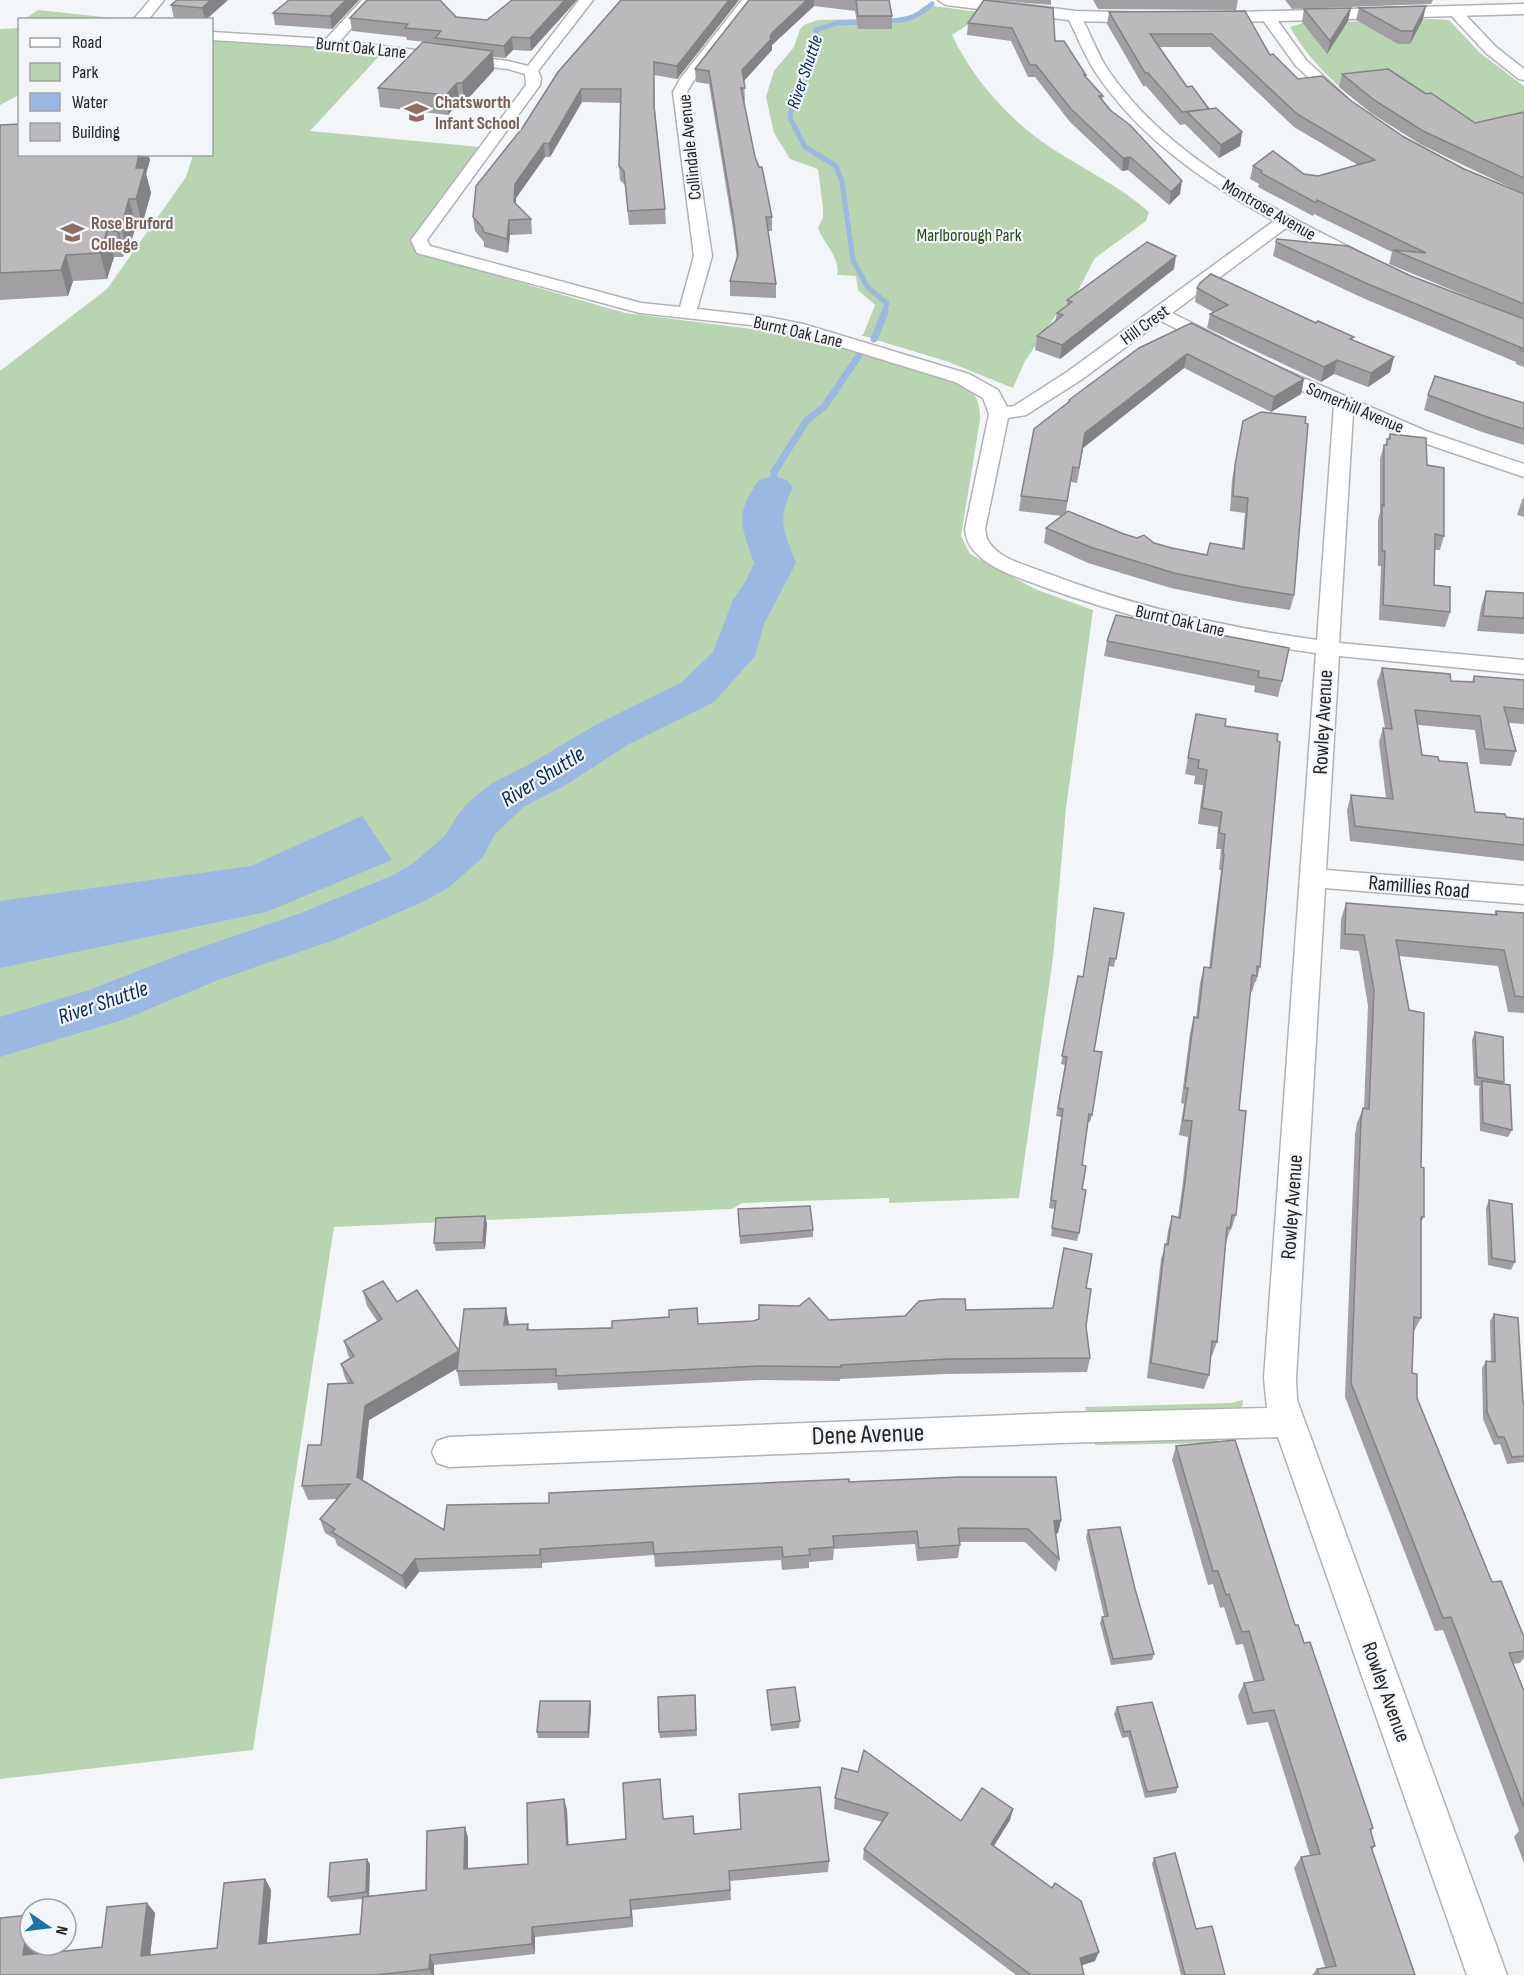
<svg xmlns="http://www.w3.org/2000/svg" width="1524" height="1975" font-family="'Sofia Sans Condensed',sans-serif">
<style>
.green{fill:#b8d4b0}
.water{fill:#9bb8e2}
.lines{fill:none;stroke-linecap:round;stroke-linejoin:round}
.stream-far1{stroke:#9bb8e2;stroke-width:5}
.stream{stroke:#9bb8e2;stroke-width:7}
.river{fill:#9bb8e2;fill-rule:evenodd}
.minor-casing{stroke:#b0b2b5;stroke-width:3}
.tertiary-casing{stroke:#b0b2b5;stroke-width:3}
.minor{fill:#fff;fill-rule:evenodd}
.tertiary{fill:#fff;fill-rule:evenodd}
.wall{fill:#a19fa2}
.shaded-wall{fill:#838284}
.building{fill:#bbb9bc;stroke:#838284;stroke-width:1.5}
.labels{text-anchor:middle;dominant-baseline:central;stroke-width:4.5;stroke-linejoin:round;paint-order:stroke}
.far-street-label{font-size:18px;fill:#232425;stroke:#f3f6f9}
.far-water-label{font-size:18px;font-style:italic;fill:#012759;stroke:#f3f6f9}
.far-education-label{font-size:18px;font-weight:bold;fill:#785e54;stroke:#f3f6f9;text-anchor:start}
.far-park-label{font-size:18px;fill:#254f16;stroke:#f3f6f9}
.street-label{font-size:21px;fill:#232425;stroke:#f3f6f9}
.water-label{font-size:22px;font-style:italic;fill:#012759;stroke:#f3f6f9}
.near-street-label{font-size:26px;fill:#232425;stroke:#f3f6f9}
</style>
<rect width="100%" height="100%" fill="#f3f6f9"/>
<!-- green -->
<g class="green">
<path d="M 926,5 L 986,13 L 952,35 C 974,81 1010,121 1053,149 C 1085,170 1121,187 1149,212 L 1146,221 L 1095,258 L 1072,302 L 1056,315 L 1025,361 L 1013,388 L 946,361 L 860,335 L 863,335 L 875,305 L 858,290 L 856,276 L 837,275 C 841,258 823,243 818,228 L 823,217 L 823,208 L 818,169 L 790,159 L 774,133 L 766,97 L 774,71 L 794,47 L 800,29 L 804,25 L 818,20 L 904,18 L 913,15 Z"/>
<path d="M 38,10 L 122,19 L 25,19 Z"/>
<path d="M 1433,19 L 1449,20 L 1480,53 L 1524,86 L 1524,193 C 1443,158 1335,107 1290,27 L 1303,23 Z"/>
<path d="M 19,28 L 19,95 L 0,105 L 0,29 Z"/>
<path d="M 212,41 L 324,48 L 381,54 L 310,131 L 480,147 L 411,243 L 419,253 L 625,313 L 801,335 L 941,377 C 966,387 981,390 980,420 L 961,536 L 970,554 L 1035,589 L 1093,610 L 1066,808 L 1053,958 L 1019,1198 L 889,1203 L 889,1198 L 742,1203 L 732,1209 L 334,1227 L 253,1750 L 0,1779 L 0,371 L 107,289 L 186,177 L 193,155 L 212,154 Z"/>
<path d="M 1243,1400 L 1242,1407 L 1086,1413 L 1085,1407 L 1231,1403 Z"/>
<path d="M 1217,1438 L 1218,1443 L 1095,1445 L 1094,1440 Z"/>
</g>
<!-- water -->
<path class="water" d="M 362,816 L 392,860 L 266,912 L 0,968 L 0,901 L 251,866 Z"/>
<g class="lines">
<!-- stream-far1 -->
<g class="stream-far1">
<path d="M 867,22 L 837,23 L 816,30 L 815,54 L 794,93 L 790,118 L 805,147 L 836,166 L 842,182 L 853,260 L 868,288 L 887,303 L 884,314"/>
<path d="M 881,22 C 904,20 914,20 932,4"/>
</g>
<!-- stream -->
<g class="stream">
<path d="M 874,339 L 885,312"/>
<path d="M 773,488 L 774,472 L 807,420 L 824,407 L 862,351"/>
</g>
<!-- river -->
<path class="river" d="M 773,476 L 787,480 L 793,488 C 776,519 784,532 796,563 L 764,624 L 755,656 L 714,702 L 629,744 L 564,786 L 525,806 L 495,834 L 482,858 L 448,888 L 427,900 L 337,939 L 218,980 L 125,1019 L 0,1057 L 0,1017 L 89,990 L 182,954 L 301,913 L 391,876 L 412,864 L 445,836 L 457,816 L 470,801 L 491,784 L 530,764 L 597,724 L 682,682 L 713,652 L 733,600 L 746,581 L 754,563 C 741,524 734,516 759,480 Z"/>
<defs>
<g id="minor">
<path d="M 150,0 L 164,0 L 148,20 L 133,20 Z"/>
<path d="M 362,0 L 377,0 L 340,41 L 508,61 L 528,66 L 579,0 L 593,0 L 538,71 L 541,78 L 540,85 L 427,240 L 430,246 L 641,303 L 680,307 L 694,256 L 673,92 L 680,79 L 742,0 L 756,0 L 692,83 L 687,92 L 712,256 L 697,309 L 768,317 L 803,324 L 969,374 L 998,390 L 1007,407 L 1014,406 L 1067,372 L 1274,221 C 1206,183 1140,139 1096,73 C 1084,55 1077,35 1067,16 L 1069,13 L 1079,13 C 1090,31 1096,52 1108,70 C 1169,159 1272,208 1365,255 L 1368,259 L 1365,263 L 1353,263 L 1286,228 L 1172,313 L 1222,338 L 1225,342 L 1222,346 L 1210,346 L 1161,321 L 1081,380 L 1026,415 L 1008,418 L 985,529 C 986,533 986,539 989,542 C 998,558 1025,565 1041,571 C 1131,606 1222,627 1317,640 L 1334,405 L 1262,373 L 1260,369 L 1262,365 L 1269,363 L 1426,431 L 1524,464 L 1524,477 L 1412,439 L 1353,413 L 1339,643 L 1524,660 L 1524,674 L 1339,656 L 1326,870 L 1524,886 L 1524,904 L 1325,888 L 1296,1378 L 1297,1400 L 1507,1975 L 1467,1975 L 1278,1437 L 1060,1443 L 449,1467 L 437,1463 L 432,1452 L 437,1441 L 449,1437 L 1060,1413 L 1267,1408 L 1264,1378 L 1316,653 C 1222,640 1131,619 1041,586 C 1020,578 992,570 976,553 C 969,546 966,539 965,529 L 989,414 L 983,398 L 955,382 L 799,334 L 768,327 L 640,313 L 417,253 L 411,240 L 526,85 L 525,74 L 508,69 L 323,47 L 212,40 L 212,32 L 326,39 Z"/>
<path d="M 1454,7 L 1459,8 L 1496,47 L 1524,69 L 1524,80 L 1519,79 L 1486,53 L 1447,11 Z"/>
<path d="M 1267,12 L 1272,13 L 1306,60 L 1347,98 L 1349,101 L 1347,104 L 1337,104 L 1296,66 L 1260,16 Z"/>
</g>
<g id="tertiary">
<path d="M 938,0 L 987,0 L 1076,11 L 1153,13 L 1161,18 L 1153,23 L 1076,21 L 946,5 Z"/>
<path d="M 1524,4 L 1524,14 L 1205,23 L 1197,18 L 1205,13 Z"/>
</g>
</defs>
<!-- minor casing -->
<use href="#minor" class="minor-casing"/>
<!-- tertiary casing -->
<use href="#tertiary" class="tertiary-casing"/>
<!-- minor -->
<use href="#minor" class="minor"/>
<!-- tertiary -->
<use href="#tertiary" class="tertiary"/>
</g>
<!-- wall -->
<g class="wall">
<path d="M 228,0 L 206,20 L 174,18 L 171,5 Z"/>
<path d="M 289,0 L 359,0 L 332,29 L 275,25 L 273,13 Z"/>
<path d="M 577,0 L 531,51 L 513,50 L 505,58 L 493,57 L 494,70 L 464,103 L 459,102 L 448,115 L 380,107 L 378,88 L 436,43 L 407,40 L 406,37 L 352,31 L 350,18 L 456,17 L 487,20 Z"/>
<path d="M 739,0 L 677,79 L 654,75 L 655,110 L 665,209 L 666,224 L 629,225 L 625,185 L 620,180 L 619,166 L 621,103 L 582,102 L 550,157 L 545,157 L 516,198 L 516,204 L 531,219 L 532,234 L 510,235 L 508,253 L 484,247 L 484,242 L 475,231 L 473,217 L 523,127 L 558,72 Z"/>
<path d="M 749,0 L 890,0 L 889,1 L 892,16 L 892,29 L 858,29 L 855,11 L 814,6 L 772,45 L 772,50 L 744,81 L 745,101 L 744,101 L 755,157 L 772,217 L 772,231 L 768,231 L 776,284 L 776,298 L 730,296 L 730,281 L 737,259 L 733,229 L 709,84 L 696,82 L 695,69 Z"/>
<path d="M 984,0 L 1055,41 L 1086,75 L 1086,77 L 1103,96 L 1102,99 L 1180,194 L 1169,205 L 1128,170 L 1122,171 L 1070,122 L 1035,77 L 1028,77 L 1011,41 L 967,35 L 968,23 Z"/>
<path d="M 994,0 L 1051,0 L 1051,5 Z"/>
<path d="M 1093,0 L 1238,0 L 1236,10 L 1098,9 Z"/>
<path d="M 1285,0 L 1433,0 L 1431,4 L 1292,9 Z"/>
<path d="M 1351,8 L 1348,21 L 1327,54 L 1302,22 L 1304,9 Z"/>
<path d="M 1359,8 L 1423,19 L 1410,44 L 1398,44 L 1356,20 Z"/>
<path d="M 1245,11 L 1270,55 L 1298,79 L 1350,100 L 1404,137 L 1464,169 L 1524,194 L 1524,367 L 1516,364 L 1516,362 L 1365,299 L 1273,256 L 1276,242 L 1411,276 L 1517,317 L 1389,264 L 1392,252 L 1314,214 L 1313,216 L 1258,187 L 1259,184 L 1250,179 L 1253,166 L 1318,176 L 1358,165 L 1294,127 L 1210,47 L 1159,47 L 1187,87 L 1209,109 L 1242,132 L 1240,146 L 1219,158 L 1185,124 L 1180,125 L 1146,86 L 1143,86 L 1107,24 L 1109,12 Z"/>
<path d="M 1342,74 L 1426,94 L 1475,123 L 1524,112 L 1524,194 L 1420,144 L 1371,113 L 1339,87 Z"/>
<path d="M 0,125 L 20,154 L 148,154 L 150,160 L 146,174 L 151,193 L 142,225 L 136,225 L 128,253 L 124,253 L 123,257 L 114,257 L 107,279 L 73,281 L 68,296 L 0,300 Z"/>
<path d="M 1174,269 L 1060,359 L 1035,350 L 1037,336 L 1055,322 L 1057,313 L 1067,306 L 1067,300 Z"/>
<path d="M 1197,288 L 1353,341 L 1394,357 L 1390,372 L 1368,387 L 1334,374 L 1321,382 L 1207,328 L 1210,314 L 1213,312 L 1195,302 Z"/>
<path d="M 1191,323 L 1304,379 L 1301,394 L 1271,412 L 1184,368 L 1083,448 L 1077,483 L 1071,482 L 1066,512 L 1124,534 L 1172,548 L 1207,555 L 1242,548 L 1245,513 L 1230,511 L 1232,480 L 1243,421 L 1294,595 L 1290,610 L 1239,602 L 1171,588 L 1088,563 L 1044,543 L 1046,528 L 1062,516 L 1019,511 L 1021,496 L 1069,400 Z"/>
<path d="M 1428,395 L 1524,403 L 1524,445 L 1482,432 L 1424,410 Z"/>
<path d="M 1390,434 L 1427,465 L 1444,536 L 1440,550 L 1435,550 L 1434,585 L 1450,612 L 1445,627 L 1379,620 L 1381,566 L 1378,566 L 1378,520 L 1380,512 L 1380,459 L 1384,445 L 1385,445 Z"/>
<path d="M 1524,497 L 1524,517 L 1517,515 L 1522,500 Z"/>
<path d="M 1486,591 L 1524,593 L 1524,634 L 1477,631 L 1481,607 Z"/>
<path d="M 1107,641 L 1289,648 L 1282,681 L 1278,697 L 1254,692 L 1255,686 L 1104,656 Z"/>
<path d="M 1382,668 L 1451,681 L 1472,682 L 1474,676 L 1524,680 L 1524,724 L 1509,723 L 1516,751 L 1511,766 L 1480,764 L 1475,730 L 1418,725 L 1422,755 L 1439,761 L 1475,812 L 1506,817 L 1524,819 L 1524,861 L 1350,841 L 1347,810 L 1351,795 L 1386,798 L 1379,742 L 1383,728 L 1385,728 L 1377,682 Z"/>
<path d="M 1196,714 L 1225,726 L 1260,967 L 1256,982 L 1255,982 L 1252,992 L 1250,991 L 1239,1110 L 1236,1215 L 1231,1230 L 1230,1230 L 1226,1243 L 1217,1342 L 1212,1356 L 1211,1356 L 1209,1375 L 1204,1389 L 1147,1378 L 1161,1259 L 1166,1244 L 1168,1231 L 1172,1216 L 1178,1217 L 1182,1189 L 1188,1137 L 1179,1135 L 1184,1104 L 1181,1103 L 1190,1033 L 1194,1017 L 1196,1018 L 1200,983 L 1204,967 L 1209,968 L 1221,870 L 1219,870 L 1221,849 L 1216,849 L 1218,827 L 1198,824 L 1203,785 L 1194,784 L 1195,776 L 1185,774 Z"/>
<path d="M 1346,903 L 1494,915 L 1496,911 L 1524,913 L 1524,1013 L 1508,1012 L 1498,966 L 1399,956 L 1421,1167 L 1424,1217 L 1421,1222 L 1421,1318 L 1413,1333 L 1412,1373 L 1417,1398 L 1492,1582 L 1524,1637 L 1524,1658 L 1520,1663 L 1513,1664 L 1524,1691 L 1524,1863 L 1514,1837 L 1519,1831 L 1459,1671 L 1443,1630 L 1435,1631 L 1345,1397 L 1355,1134 L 1357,1123 L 1363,1108 L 1364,1108 L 1368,1006 L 1359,951 L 1340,949 L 1341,919 Z"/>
<path d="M 1124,913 L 1114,967 L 1109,966 L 1094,1051 L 1092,1115 L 1090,1122 L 1088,1122 L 1082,1165 L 1082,1189 L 1079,1233 L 1077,1241 L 1051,1236 L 1055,1209 L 1049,1208 L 1061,1117 L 1056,1116 L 1065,1065 L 1061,1064 L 1078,976 L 1083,977 Z"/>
<path d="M 1475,1032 L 1504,1082 L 1503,1084 L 1512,1130 L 1508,1137 L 1480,1131 L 1479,1089 L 1480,1086 L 1474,1085 L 1472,1040 Z"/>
<path d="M 1489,1200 L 1515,1262 L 1511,1270 L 1488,1265 L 1486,1208 Z"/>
<path d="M 738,1209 L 813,1230 L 813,1237 L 740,1244 Z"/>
<path d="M 485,1216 L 487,1224 L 485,1249 L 436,1251 L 434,1243 Z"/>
<path d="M 1086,1288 L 1086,1326 L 1090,1358 L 1087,1372 L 946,1374 L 840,1379 L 840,1381 L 760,1380 L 558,1390 L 557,1383 L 460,1386 L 457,1371 L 458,1368 L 369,1420 L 366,1447 L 363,1480 L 444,1530 L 549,1503 L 849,1482 L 1061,1520 L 1058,1533 L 1056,1534 L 1059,1559 L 1056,1572 L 1025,1542 L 960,1542 L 960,1545 L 958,1558 L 917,1561 L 915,1544 L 834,1549 L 833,1560 L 809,1562 L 809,1568 L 782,1570 L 781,1560 L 655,1567 L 654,1555 L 542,1563 L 542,1568 L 419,1572 L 406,1589 L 337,1545 L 335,1539 L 325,1533 L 320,1519 L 338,1499 L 308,1500 L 302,1486 L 348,1383 L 345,1378 L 341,1364 L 350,1358 L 348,1355 L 344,1341 L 377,1321 L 367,1306 L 363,1291 L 397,1302 L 459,1351 L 509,1323 L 509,1325 L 528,1324 L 529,1330 L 829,1320 L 905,1316 L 966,1310 L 1052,1308 Z"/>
<path d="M 1494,1314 L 1524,1405 L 1524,1462 L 1507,1464 L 1500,1444 L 1494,1445 L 1483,1419 L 1482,1368 L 1486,1361 L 1491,1362 L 1490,1321 Z"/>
<path d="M 1176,1446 L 1295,1625 L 1304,1643 L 1373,1828 L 1371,1832 L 1375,1846 L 1372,1850 L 1415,1975 L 1312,1975 L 1317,1969 L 1325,1967 L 1294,1868 L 1301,1857 L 1310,1855 L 1268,1722 L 1247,1725 L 1238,1696 L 1244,1683 L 1254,1682 L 1243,1644 L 1236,1645 L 1224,1607 L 1220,1608 L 1213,1584 L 1208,1585 L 1172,1460 Z"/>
<path d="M 1088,1530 L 1135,1589 L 1154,1654 L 1152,1660 L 1111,1665 L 1100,1623 L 1102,1617 L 1104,1616 L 1086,1537 Z"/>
<path d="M 767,1690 L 800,1721 L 799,1728 L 771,1731 Z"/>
<path d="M 695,1695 L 697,1736 L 660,1738 L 659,1732 Z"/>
<path d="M 590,1701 L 591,1707 L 589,1738 L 538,1738 L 537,1732 Z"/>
<path d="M 1117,1707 L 1178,1787 L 1176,1793 L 1145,1798 L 1128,1737 L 1122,1738 L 1114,1714 Z"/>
<path d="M 835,1798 L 961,1821 L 1013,1809 L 1010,1820 L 994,1845 L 1095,1961 L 1082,1965 L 1084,1975 L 1016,1975 L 863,1859 L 864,1849 L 882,1822 L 834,1809 Z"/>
<path d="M 564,1799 L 567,1810 L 568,1845 L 626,1839 L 663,1819 L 694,1834 L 829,1861 L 828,1872 L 730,1881 L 731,1900 L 632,1910 L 633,1927 L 535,1937 L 535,1954 L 434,1965 L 434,1975 L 0,1975 L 29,1915 L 30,1945 L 36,1945 L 34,1954 L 102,1947 L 147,1903 L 155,1913 L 150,1955 L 217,1948 L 265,1879 L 271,1890 L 267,1943 L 360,1934 L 362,1899 L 331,1902 L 328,1897 L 370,1864 L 369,1896 L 426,1890 L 465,1827 L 468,1838 L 468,1869 L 528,1864 Z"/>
<path d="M 1154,1858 L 1196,1929 L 1225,1975 L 1181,1975 L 1152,1864 Z"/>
</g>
<!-- shaded-wall -->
<g class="shaded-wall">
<path d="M 211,0 L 228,0 L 205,20 L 202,8 Z"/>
<path d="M 346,0 L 359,0 L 332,29 L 330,16 Z"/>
<path d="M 565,0 L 577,0 L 531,51 L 530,38 Z"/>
<path d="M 729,0 L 739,0 L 677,79 L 677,66 Z"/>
<path d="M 807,0 L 814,0 L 814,6 L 772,45 L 772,50 L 742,83 L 742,70 L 770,37 L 772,33 Z"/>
<path d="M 1426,6 L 1423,19 L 1410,44 L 1413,31 Z"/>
<path d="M 1351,8 L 1348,21 L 1327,54 L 1330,41 Z"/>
<path d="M 512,37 L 513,50 L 505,58 L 504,46 Z"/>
<path d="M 493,51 L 494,70 L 464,103 L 462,83 Z"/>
<path d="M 457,83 L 459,102 L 448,115 L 446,95 Z"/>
<path d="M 581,89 L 582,102 L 550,157 L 549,144 Z"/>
<path d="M 1242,132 L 1240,146 L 1219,158 L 1221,145 Z"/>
<path d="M 544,143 L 545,157 L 516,198 L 516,216 L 514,202 L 515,184 Z"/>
<path d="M 139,154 L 148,154 L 150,160 L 146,174 L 151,193 L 142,225 L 136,199 L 136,168 Z"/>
<path d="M 1130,157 L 1128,170 L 1122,171 L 1123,158 Z"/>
<path d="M 1182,181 L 1180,194 L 1169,205 L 1171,192 Z"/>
<path d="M 129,199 L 136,225 L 128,253 L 121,227 Z"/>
<path d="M 509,220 L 510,235 L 508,253 L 507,239 Z"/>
<path d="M 118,227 L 124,253 L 123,257 L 117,231 Z"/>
<path d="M 107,231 L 114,257 L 107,279 L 100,253 Z"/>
<path d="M 66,255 L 73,281 L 68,296 L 61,270 Z"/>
<path d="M 1176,256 L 1174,269 L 1060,359 L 1062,345 Z"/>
<path d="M 1187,354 L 1184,368 L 1083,448 L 1077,483 L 1085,433 Z"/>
<path d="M 1394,357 L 1390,372 L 1368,387 L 1371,373 Z"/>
<path d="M 1337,360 L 1334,374 L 1321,382 L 1324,367 Z"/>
<path d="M 1304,379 L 1301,394 L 1271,412 L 1274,397 Z"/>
<path d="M 485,1216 L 487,1224 L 485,1249 L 483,1242 Z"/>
<path d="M 506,1308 L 509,1323 L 507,1339 L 504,1325 Z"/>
<path d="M 459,1351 L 463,1365 L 369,1420 L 362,1490 L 357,1477 L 365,1406 Z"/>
<path d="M 1061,1520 L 1058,1533 L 1051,1535 L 1054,1521 Z"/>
<path d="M 540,1549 L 542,1563 L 542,1568 L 540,1555 Z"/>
<path d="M 415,1559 L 419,1572 L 406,1589 L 402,1576 Z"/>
<path d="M 590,1701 L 591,1707 L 589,1738 L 588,1732 Z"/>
<path d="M 564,1799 L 567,1810 L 569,1856 L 567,1845 Z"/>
<path d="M 1013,1809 L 1010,1820 L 989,1854 L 991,1844 Z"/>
<path d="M 465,1827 L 468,1838 L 468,1880 L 464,1869 Z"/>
<path d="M 367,1859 L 370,1864 L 369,1898 L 366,1892 Z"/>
<path d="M 265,1879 L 271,1890 L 266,1954 L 259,1944 Z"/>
<path d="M 630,1900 L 632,1910 L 633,1927 L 631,1917 Z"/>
<path d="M 147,1903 L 155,1913 L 149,1966 L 141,1956 Z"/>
<path d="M 29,1915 L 30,1945 L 36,1945 L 33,1965 L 23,1955 Z"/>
<path d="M 532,1927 L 535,1937 L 535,1954 L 532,1944 Z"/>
<path d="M 1099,1952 L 1095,1961 L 1077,1967 L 1080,1958 Z"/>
<path d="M 430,1955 L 434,1965 L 434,1975 L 432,1975 L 429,1969 Z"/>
</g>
<!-- building -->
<g class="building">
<path d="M 177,0 L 211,0 L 202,8 L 171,5 Z"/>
<path d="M 289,0 L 346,0 L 330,16 L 273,13 Z"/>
<path d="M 367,0 L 440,0 L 456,17 L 487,20 L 512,0 L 565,0 L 530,38 L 512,37 L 504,46 L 435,38 L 441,31 L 405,28 L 408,24 L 350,18 Z"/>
<path d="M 621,0 L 729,0 L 677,66 L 654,62 L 654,106 L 665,209 L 628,211 L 624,171 L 619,166 L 621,89 L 581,89 L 549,144 L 544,143 L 515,184 L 514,202 L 531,219 L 509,220 L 507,239 L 483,232 L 483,228 L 473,217 L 476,186 L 523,127 L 558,72 Z"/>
<path d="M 749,0 L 807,0 L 772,33 L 770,37 L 772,38 L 742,70 L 745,88 L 741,88 L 755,157 L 759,167 L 762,167 L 772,217 L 766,217 L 776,284 L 730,281 L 738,255 L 733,215 L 709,71 L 695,69 Z"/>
<path d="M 856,0 L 889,0 L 892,16 L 858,16 Z"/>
<path d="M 984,0 L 1053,8 L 1055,41 L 1064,41 L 1086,75 L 1084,75 L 1103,96 L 1099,96 L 1110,110 L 1130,125 L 1182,181 L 1171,192 L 1130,157 L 1123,158 L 1071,109 L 1036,65 L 1030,65 L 1012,28 L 968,23 Z"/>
<path d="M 1426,6 L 1413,31 L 1401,31 L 1359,8 Z"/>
<path d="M 1351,8 L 1330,41 L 1304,9 Z"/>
<path d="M 1245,11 L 1270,55 L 1273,54 L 1298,79 L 1322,76 L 1350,100 L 1404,137 L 1464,169 L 1524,194 L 1524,304 L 1393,250 L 1426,253 L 1317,200 L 1316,203 L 1261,173 L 1262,171 L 1253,166 L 1273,151 L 1304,174 L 1318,176 L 1375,160 L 1297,114 L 1212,34 L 1150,34 L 1187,87 L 1192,86 L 1209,109 L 1182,112 L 1148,73 L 1145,73 L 1109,12 Z"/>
<path d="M 423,42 L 493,51 L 462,83 L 457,83 L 446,95 L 378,88 Z"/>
<path d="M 1388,69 L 1426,94 L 1431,93 L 1475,123 L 1524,112 L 1524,178 L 1423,131 L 1374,100 L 1342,74 Z"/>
<path d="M 1216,108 L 1242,132 L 1221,145 L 1187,112 Z"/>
<path d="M 20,124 L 20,154 L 139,154 L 136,168 L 145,168 L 136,199 L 129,199 L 121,227 L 118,227 L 117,231 L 107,231 L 100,253 L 66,255 L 61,270 L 0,273 L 0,125 Z"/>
<path d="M 1277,239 L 1348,246 L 1411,276 L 1524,319 L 1524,351 L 1520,350 L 1522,348 L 1368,284 L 1276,242 Z"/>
<path d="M 1147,242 L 1176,256 L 1062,345 L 1037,336 L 1063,315 L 1057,313 L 1072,302 L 1067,300 Z"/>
<path d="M 1211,274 L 1316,323 L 1318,321 L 1354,337 L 1350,339 L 1394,357 L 1371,373 L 1337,360 L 1324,367 L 1210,314 L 1228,305 L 1197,288 L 1200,283 Z"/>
<path d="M 1191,323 L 1304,379 L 1274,397 L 1187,354 L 1085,433 L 1079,468 L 1073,467 L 1067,501 L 1021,496 L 1034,429 L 1070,401 L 1069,400 L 1139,348 Z"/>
<path d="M 1435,376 L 1524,403 L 1524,429 L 1487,417 L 1428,395 Z"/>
<path d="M 1261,412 L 1306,417 L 1305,423 L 1308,424 L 1294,595 L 1243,587 L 1174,573 L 1090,547 L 1046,528 L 1068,511 L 1124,534 L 1137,538 L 1144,535 L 1154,543 L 1172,548 L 1207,555 L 1210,543 L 1244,549 L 1248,498 L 1233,496 L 1235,465 L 1243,421 Z"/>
<path d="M 1390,434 L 1426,438 L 1427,465 L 1444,468 L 1444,536 L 1435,534 L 1434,585 L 1450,587 L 1450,612 L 1383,605 L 1385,551 L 1382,551 L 1382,505 L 1384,506 L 1384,445 L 1387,445 L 1387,439 L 1390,439 Z"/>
<path d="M 1486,591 L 1524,593 L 1524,618 L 1483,616 Z"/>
<path d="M 1116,615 L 1289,648 L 1282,681 L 1258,677 L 1259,671 L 1107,641 Z"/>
<path d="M 1382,668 L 1450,674 L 1451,681 L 1474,682 L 1474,676 L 1524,680 L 1524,709 L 1504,707 L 1516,751 L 1485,749 L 1480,716 L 1415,710 L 1422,755 L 1438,757 L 1439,761 L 1467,763 L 1475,812 L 1505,814 L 1506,817 L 1524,819 L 1524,845 L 1355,826 L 1351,795 L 1393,799 L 1383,728 L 1392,729 Z"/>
<path d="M 1196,714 L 1226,719 L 1225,726 L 1278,734 L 1277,741 L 1280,742 L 1260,967 L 1257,966 L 1257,976 L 1252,975 L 1239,1110 L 1246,1111 L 1236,1215 L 1232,1215 L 1230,1228 L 1227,1227 L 1217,1342 L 1212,1341 L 1209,1375 L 1151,1363 L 1165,1244 L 1168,1245 L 1172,1216 L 1180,1218 L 1186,1174 L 1192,1121 L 1183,1120 L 1188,1088 L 1185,1088 L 1194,1017 L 1198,1018 L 1204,967 L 1211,968 L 1224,854 L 1223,854 L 1225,834 L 1219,833 L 1222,812 L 1202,808 L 1207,770 L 1198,768 L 1199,760 L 1188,758 Z"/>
<path d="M 1346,903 L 1497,915 L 1496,911 L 1524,913 L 1524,997 L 1515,996 L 1504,950 L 1396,940 L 1409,1010 L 1424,1013 L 1421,1167 L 1424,1168 L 1424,1217 L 1421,1217 L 1421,1318 L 1414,1317 L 1412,1373 L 1417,1374 L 1417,1398 L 1492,1582 L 1501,1581 L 1524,1637 L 1524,1651 L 1509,1653 L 1524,1691 L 1524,1807 L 1451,1617 L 1443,1618 L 1351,1383 L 1361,1119 L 1363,1108 L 1369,1109 L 1374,990 L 1364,935 L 1345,934 Z"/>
<path d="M 1094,908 L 1124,913 L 1116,959 L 1110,958 L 1094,1051 L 1102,1052 L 1092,1115 L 1089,1114 L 1082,1165 L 1086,1166 L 1082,1189 L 1086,1190 L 1079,1233 L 1052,1228 L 1056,1201 L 1051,1200 L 1063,1109 L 1058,1108 L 1067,1057 L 1062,1056 L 1078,976 L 1083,977 Z"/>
<path d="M 1475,1032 L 1503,1037 L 1504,1082 L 1477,1077 Z"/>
<path d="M 1482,1081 L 1510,1085 L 1512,1130 L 1483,1123 Z"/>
<path d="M 1489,1200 L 1512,1204 L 1515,1262 L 1492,1258 Z"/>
<path d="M 810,1206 L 813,1230 L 740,1236 L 738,1209 Z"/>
<path d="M 485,1216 L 483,1242 L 434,1243 L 436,1218 Z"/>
<path d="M 1064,1248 L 1092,1254 L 1086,1288 L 1091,1289 L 1086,1326 L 1090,1358 L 948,1359 L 841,1365 L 841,1367 L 760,1366 L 556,1376 L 556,1369 L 457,1371 L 459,1351 L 365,1406 L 357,1477 L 444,1530 L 447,1505 L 549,1503 L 549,1493 L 849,1479 L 849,1482 L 960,1477 L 1056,1477 L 1061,1520 L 1054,1521 L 1059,1559 L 1028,1529 L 960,1528 L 958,1529 L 960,1545 L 919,1548 L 917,1531 L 833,1536 L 834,1547 L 809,1549 L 810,1555 L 783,1557 L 782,1547 L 654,1554 L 653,1542 L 540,1549 L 540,1555 L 415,1559 L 402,1576 L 332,1532 L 335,1529 L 320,1519 L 350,1484 L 302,1486 L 308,1445 L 321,1445 L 328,1384 L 353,1383 L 341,1364 L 354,1356 L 344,1341 L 382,1319 L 363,1291 L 383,1281 L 397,1302 L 417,1290 L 459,1351 L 464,1309 L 506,1308 L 504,1325 L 528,1324 L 527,1330 L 612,1328 L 612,1321 L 669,1317 L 669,1310 L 697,1308 L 698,1324 L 753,1321 L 759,1319 L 759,1305 L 799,1306 L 809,1298 L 829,1320 L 905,1316 L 919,1301 L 941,1299 L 965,1299 L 966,1310 L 1053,1308 Z"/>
<path d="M 1494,1314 L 1518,1318 L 1523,1402 L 1524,1405 L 1524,1456 L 1512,1457 L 1504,1437 L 1498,1437 L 1487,1412 L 1486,1361 L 1495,1362 Z"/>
<path d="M 1235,1440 L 1295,1625 L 1298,1625 L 1304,1643 L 1310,1642 L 1373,1828 L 1370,1829 L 1375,1846 L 1371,1847 L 1415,1975 L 1319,1975 L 1317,1969 L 1336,1966 L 1301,1857 L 1320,1854 L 1274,1710 L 1253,1713 L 1244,1683 L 1264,1680 L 1249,1631 L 1242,1632 L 1229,1594 L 1226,1595 L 1218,1571 L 1213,1571 L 1176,1446 Z"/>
<path d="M 1120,1527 L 1135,1589 L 1154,1654 L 1113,1659 L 1102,1617 L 1108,1616 L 1088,1530 Z"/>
<path d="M 795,1687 L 800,1721 L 771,1725 L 767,1690 Z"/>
<path d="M 695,1695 L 696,1730 L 659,1732 L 658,1697 Z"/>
<path d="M 540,1701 L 590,1701 L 588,1732 L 537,1732 Z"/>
<path d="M 1152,1702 L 1178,1787 L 1147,1792 L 1130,1731 L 1124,1732 L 1117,1707 Z"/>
<path d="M 864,1750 L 961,1821 L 982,1788 L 1013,1809 L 991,1844 L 1052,1888 L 1055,1883 L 1081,1901 L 1099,1952 L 1080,1958 L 1084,1975 L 1031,1975 L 864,1849 L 888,1813 L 835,1798 L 842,1768 L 858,1772 Z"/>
<path d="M 660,1779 L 663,1819 L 693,1816 L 694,1834 L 741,1829 L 739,1794 L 820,1787 L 829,1861 L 729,1871 L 730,1890 L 630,1900 L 631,1917 L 532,1927 L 532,1944 L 430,1955 L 429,1969 L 375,1975 L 0,1975 L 0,1918 L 29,1915 L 23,1955 L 66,1951 L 102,1947 L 107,1907 L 147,1903 L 141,1956 L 217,1948 L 224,1883 L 265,1879 L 259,1944 L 360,1934 L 363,1897 L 426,1890 L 427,1831 L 465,1827 L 464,1869 L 528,1864 L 527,1803 L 564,1799 L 567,1845 L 626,1839 L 623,1783 Z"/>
<path d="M 1175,1853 L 1196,1929 L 1212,1926 L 1225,1975 L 1185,1975 L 1154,1858 Z"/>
<path d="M 367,1859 L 366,1892 L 328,1897 L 330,1863 Z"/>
</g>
<!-- icons -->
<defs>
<symbol id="school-bare" viewBox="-9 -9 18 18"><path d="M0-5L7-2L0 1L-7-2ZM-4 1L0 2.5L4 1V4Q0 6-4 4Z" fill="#8d6e63" stroke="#f3f6f9" stroke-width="2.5" paint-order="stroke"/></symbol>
<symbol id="university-bare" viewBox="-9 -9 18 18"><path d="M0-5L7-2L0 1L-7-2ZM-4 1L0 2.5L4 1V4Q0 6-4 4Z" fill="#8d6e63" stroke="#f3f6f9" stroke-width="2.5" paint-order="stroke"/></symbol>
</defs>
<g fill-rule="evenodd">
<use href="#school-bare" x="400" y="96" width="33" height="33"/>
<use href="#university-bare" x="56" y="216" width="33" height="33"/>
</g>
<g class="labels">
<!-- far-street labels -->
<g class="far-street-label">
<text transform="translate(361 48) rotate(6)">Burnt Oak Lane</text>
<text transform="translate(690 147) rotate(-96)">Collindale Avenue</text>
<text transform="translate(1269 210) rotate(30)">Montrose Avenue</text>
<text transform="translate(1145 325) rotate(-36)">Hill Crest</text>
<text transform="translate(798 332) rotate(13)">Burnt Oak Lane</text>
<text transform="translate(1355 408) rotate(23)">Somerhill Avenue</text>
<text transform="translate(1180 621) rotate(13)">Burnt Oak Lane</text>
</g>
<!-- far-water labels -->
<g class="far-water-label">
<text transform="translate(805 72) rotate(-71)">River Shuttle</text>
</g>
<!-- far-education labels -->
<g class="far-education-label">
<text x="435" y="102">Chatsworth<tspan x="435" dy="21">Infant School</tspan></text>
<text x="91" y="223">Rose Bruford<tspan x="91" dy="21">College</tspan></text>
</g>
<!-- far-park labels -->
<g class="far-park-label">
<text x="969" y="235">Marlborough Park</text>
</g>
<!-- street labels -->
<g class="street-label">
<text transform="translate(1323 722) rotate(-87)">Rowley Avenue</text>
<text transform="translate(1419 887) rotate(5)">Ramillies Road</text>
<text transform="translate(1292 1207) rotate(-86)">Rowley Avenue</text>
<text transform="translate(1386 1692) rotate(70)">Rowley Avenue</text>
</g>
<!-- water labels -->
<g class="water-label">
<text transform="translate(543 777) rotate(-32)">River Shuttle</text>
<text transform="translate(103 1003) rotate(-19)">River Shuttle</text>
</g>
<!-- near-street labels -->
<g class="near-street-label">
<text transform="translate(868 1435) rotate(-2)">Dene Avenue</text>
</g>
</g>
<!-- legend -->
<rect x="18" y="18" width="195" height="138" fill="#f3f6f9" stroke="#a0a2a4" stroke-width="1.5"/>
<rect x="30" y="38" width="30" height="9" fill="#ffffff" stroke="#a0a2a4" stroke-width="1.5"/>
<text x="72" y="48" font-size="18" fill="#232425">Road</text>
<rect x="30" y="63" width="30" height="18" fill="#b8d4b0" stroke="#a0a2a4" stroke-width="1.5"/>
<text x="72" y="78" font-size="18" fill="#232425">Park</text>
<rect x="30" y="93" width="30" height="18" fill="#9bb8e2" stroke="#a0a2a4" stroke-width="1.5"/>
<text x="72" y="108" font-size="18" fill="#232425">Water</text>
<rect x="30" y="123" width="30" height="18" fill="#bbb9bc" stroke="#a0a2a4" stroke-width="1.5"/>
<text x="72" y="138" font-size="18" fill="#232425">Building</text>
<!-- north arrow -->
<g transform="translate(48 1927) rotate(104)"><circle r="28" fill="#f3f6f9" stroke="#a0a2a4" stroke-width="1.5"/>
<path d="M0-4.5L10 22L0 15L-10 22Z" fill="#2072a3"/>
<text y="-9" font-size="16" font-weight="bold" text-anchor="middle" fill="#232425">N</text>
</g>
</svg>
